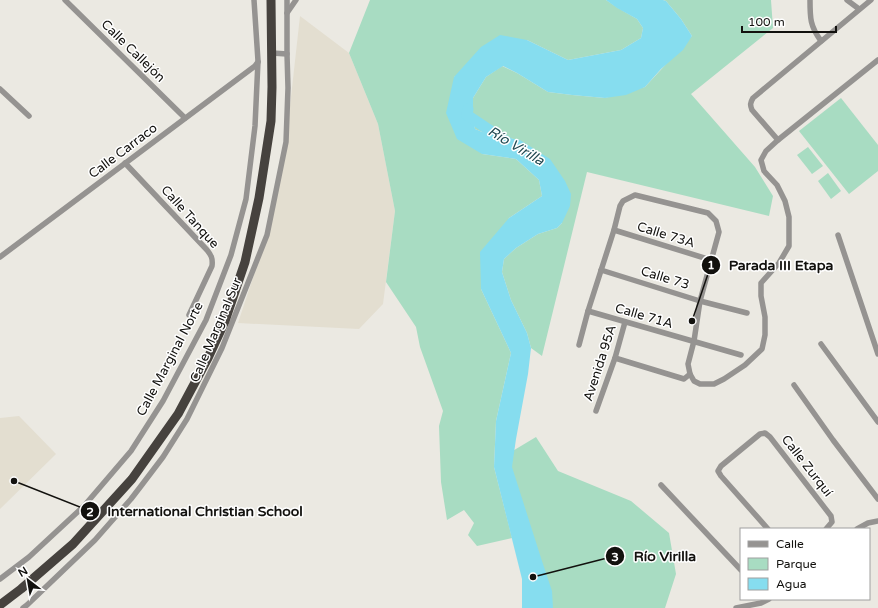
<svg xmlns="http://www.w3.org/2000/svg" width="878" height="608" font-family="'Varela Round',sans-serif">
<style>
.built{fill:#e3ded0}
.green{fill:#a8dcc2}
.water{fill:#86ddef}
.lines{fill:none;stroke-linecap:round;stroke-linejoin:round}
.river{stroke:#86ddef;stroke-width:11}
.minor{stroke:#959391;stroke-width:5.5}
.trunk{stroke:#46423e;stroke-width:9}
.labels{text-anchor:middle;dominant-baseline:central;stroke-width:3;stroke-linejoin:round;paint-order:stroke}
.street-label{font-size:13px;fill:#12110e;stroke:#fff}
.water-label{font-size:14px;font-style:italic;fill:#214951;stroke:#fff}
.leader{fill:none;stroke:#12110e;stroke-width:1.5}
.callout-dot{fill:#12110e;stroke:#fff;stroke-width:1.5}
.mark-label{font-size:12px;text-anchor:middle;font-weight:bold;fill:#fff}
.callout-label{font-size:14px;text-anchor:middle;font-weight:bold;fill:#12110e;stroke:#fff;stroke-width:3;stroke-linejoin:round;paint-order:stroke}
</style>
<rect width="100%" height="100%" fill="#ebe9e2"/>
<!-- built -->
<g class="built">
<path d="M 300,16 L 349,53 L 378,124 L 395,211 L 383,304 L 359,329 L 238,323 L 267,235 L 286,142 Z"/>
<path d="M 19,416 L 56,454 L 0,509 L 0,418 Z"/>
</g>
<!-- green -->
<g class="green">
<path d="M 370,0 L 606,0 L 618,8 L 637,19 L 643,28 L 641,38 L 621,50 L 568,60 L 527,40 L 454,77 L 482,154 L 516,159 L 539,180 L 542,196 L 509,218 L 481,289 L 511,353 L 496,421 L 494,467 L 512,538 L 477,546 L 468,535 L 474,523 L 464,510 L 447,520 L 441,482 L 439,426 L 443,411 L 420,347 L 416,327 L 386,282 L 395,211 L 378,124 L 349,53 Z"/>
<path d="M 663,0 L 771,0 L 773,28 L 691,94 L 755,167 L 773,196 L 769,216 L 587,172 L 542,356 L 531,348 L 527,333 L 511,300 L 502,272 L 504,259 L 516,248 L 538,234 L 557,228 L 562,223 L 520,140 L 490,135 L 475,129 L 473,115 L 473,98 L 486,77 L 502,66 L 517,73 L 548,92 L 572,95 L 605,98 L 645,87 L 692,36 L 681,19 L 666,1 Z"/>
<path d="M 841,98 L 878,145 L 878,171 L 849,194 L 799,131 Z"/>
<path d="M 808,147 L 823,166 L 812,174 L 797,155 Z"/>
<path d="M 828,173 L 841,191 L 831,199 L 818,181 Z"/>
<path d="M 536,437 L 558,471 L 631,501 L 669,533 L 676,574 L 665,608 L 535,608 L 506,455 Z"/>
</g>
<!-- water -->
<path class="water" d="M 606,0 L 663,0 L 666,1 L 681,19 L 692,36 L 683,50 L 661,69 L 645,87 L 626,95 L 605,98 L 572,95 L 548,92 L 517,73 L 503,66 L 486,77 L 473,98 L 473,115 L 475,129 L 490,135 L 520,140 L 550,159 L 565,181 L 571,194 L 570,206 L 562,223 L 557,228 L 538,234 L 516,248 L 504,259 L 502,272 L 511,300 L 527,333 L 531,348 L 528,374 L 516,439 L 512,467 L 541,558 L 552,591 L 553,608 L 522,608 L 522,579 L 494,467 L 496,421 L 511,353 L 481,289 L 480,252 L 509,218 L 542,196 L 539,180 L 516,159 L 482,154 L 457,139 L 446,113 L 454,77 L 481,47 L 500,35 L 527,40 L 568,60 L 621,50 L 641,38 L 643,28 L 637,19 L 617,8 Z"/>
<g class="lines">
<!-- river -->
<path class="river" d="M 468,109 L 467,115 L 510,144"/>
<!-- minor -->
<g class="minor">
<path d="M 65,0 L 185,118"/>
<path d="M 810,0 C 810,18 810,26 821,41"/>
<path d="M 847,0 L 859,9"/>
<path d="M 287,13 L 296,0"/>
<path d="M 272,53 L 287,54"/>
<path d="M 0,89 L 29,116"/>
<path d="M 778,140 L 752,110 C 750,105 750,103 753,98 L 871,0"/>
<path d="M 125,163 L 207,250 C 211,255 213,258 212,266 L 189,315"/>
<path d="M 614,230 L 711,260"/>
<path d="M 838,235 L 878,354"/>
<path d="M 0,257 L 255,66 L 258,62"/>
<path d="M 601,270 L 700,301 L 747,313"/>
<path d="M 588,311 L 741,355"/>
<path d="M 821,344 L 878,422"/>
<path d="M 579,345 L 588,311 L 614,230 L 620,206 L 623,201 L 635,195 L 708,213 L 716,221 L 719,232 L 700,301 L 694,341 L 688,364 L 690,374 L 694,381 L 700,384 L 714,384 L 724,379 L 745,365 L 762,349 L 765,335 L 765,317 L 761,296 L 761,283 L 779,263 L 789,246 L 789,217 L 785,201 L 777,185 L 764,171 L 761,160 L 766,151 L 778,140 L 878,60"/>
<path d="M 615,358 L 684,379 L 690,374"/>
<path d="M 794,385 L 833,440 L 878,499"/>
<path d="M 596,411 L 615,358 L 625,322"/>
<path d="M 661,485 L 741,570"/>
<path d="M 768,529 L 721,476 L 718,471 L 721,466 L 760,434 L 765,433 L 770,437 L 831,516 L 832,522 L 826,529"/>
<path d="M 857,529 L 868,523 L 878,521"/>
<path d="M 0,579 L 29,557 L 84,506 L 131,451 L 163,401 L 206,320 L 231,255 L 246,199 L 255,126 L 258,61 L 254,0"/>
<path d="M 23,608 L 27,605 L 95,540 L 131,499 L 141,486 L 163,457 L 187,419 L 222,348 L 267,235 L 286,142 L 288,88 L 287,54 L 287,0"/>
<path d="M 736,608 L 761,603 L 769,599"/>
</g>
<!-- trunk -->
<path class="trunk" d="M 0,605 L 21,589 L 73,544 L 132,479 L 178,414 L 208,358 L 225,321 L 245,262 L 259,198 L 271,121 L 272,87 L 271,0"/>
</g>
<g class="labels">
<!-- street labels -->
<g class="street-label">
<text transform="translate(133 51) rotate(44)">Calle Callejón</text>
<text transform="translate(123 151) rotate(-37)">Calle Carraco</text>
<text transform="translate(190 217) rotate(48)">Calle Tanque</text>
<text transform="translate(666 235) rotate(17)">Calle 73A</text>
<text transform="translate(665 278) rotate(17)">Calle 73</text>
<text transform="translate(644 316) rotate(16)">Calle 71A</text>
<text transform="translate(216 330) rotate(-67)">Calle Marginal Sur</text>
<text transform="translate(170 359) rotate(-62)">Calle Marginal Norte</text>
<text transform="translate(600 363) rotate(-72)">Avenida 95A</text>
<text transform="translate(807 466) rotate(52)">Calle Zurquí</text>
</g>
<!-- water labels -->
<g class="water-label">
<text transform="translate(516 146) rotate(31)">Río Virilla</text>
</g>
</g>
<!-- callouts -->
<path class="leader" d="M692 321L711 265M14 481L90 511M533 577L615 556"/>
<g class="callout-dot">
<circle cx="692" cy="321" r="4"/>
<circle cx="14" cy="481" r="4"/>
<circle cx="533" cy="577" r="4"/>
<circle cx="711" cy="265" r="10"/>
<circle cx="90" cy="511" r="10"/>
<circle cx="615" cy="556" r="10"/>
</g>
<g class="mark-label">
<text x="711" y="269">1</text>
<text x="90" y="516">2</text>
<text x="615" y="561">3</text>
</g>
<g class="callout-label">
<text x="781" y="270">Parada III Etapa</text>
<text x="205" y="516">International Christian School</text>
<text x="665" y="561">Río Virilla</text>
</g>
<!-- legend -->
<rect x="740" y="528" width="130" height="72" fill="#ffffff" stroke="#a0a09f"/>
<rect x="748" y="541" width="20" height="6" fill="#959391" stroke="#a0a09f"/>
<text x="776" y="548" font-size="12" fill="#12110e">Calle</text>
<rect x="748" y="558" width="20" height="12" fill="#a8dcc2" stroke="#a0a09f"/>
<text x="776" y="568" font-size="12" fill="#12110e">Parque</text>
<rect x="748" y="578" width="20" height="12" fill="#86ddef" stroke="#a0a09f"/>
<text x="776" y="588" font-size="12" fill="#12110e">Agua</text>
<!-- north arrow -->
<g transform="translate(28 580) rotate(329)" stroke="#ffffff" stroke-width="3" paint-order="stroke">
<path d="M0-3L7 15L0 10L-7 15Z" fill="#12110e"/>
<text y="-6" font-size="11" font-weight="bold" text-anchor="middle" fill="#12110e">N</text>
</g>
<!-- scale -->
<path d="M742 26v6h94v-6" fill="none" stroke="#12110e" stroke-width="2"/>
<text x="748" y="26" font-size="12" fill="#12110e" stroke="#ffffff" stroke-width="3" paint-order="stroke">100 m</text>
</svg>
